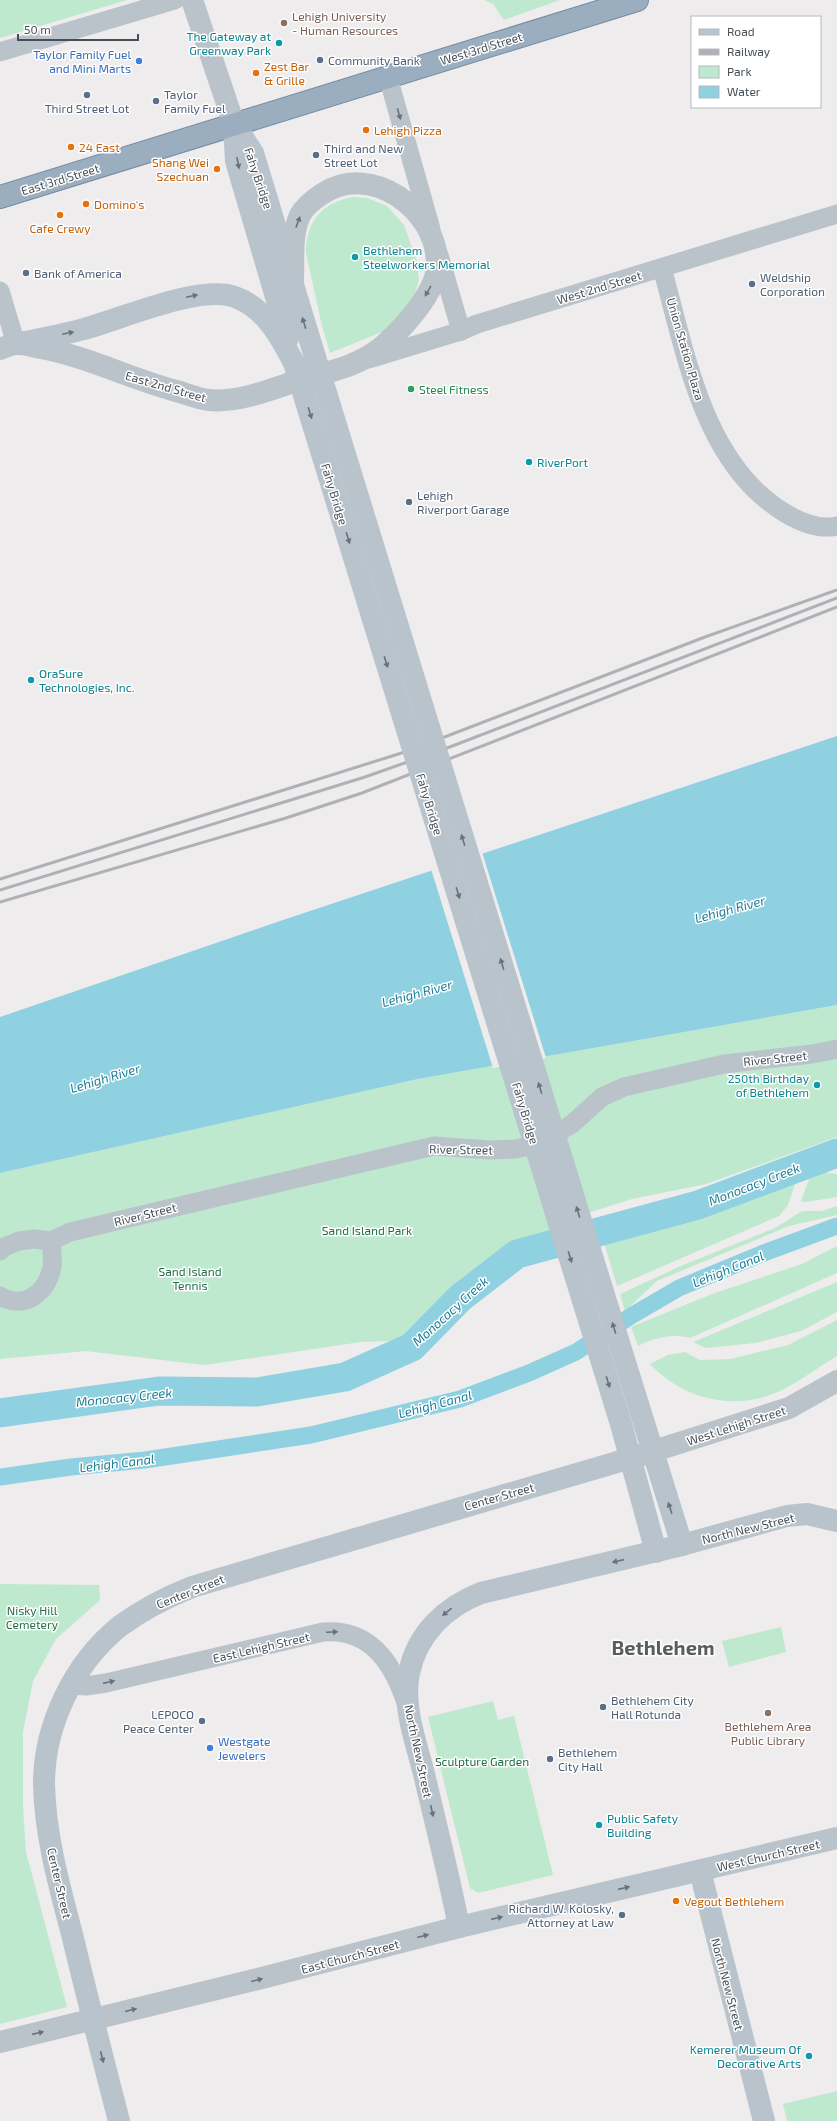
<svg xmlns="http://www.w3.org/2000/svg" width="837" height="2121" font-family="'Exo 2',sans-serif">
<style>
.green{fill:#bee9ce}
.water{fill:#8fd1e1}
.pier{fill:#eeecec}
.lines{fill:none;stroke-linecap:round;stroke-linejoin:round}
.canal{stroke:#8fd1e1;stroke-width:17}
.river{stroke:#8fd1e1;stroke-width:29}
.trunk-casing{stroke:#748aa2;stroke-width:24}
.minor{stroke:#bbc3ca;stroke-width:19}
.tertiary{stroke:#bbc3ca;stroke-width:22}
.secondary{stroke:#b9c3cc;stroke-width:22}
.trunk{stroke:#9baebf;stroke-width:22}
.rail{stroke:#afb1b6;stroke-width:3}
.secondary-bridge{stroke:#b9c3cc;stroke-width:22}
.oneway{fill:#69727a}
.oneway2{fill:#68727a}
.education-dot{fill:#8d6e63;stroke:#fff;stroke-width:1.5}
.culture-dot{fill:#0f9aa8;stroke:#fff;stroke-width:1.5}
.service-dot{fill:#5c6f8a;stroke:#fff;stroke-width:1.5}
.shop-dot{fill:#3f7fe0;stroke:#fff;stroke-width:1.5}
.food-dot{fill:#e8710a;stroke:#fff;stroke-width:1.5}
.leisure-dot{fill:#2e9e5b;stroke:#fff;stroke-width:1.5}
.labels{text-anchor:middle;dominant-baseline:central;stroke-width:3;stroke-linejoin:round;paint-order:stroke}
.education-label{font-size:12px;fill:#785e54;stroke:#fff;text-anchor:start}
.culture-label{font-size:12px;fill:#0d838f;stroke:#fff;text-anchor:start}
.street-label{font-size:12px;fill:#464f57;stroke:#fff}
.shop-label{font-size:12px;fill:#366cbe;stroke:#fff;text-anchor:end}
.service-label{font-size:12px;fill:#4e5e75;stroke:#fff;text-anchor:start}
.food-label{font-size:12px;fill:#c56008;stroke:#fff;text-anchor:start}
.leisure-label{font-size:12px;fill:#27864d;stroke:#fff;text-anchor:start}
.park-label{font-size:12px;fill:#206f46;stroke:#fff}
.water-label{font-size:13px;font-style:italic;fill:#1b7d95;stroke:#fff}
.town-label{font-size:20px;font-weight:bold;fill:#595c60;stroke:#fff}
</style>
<rect width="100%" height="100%" fill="#eeecec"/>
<!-- green -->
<g class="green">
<path d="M 0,0 L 127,0 L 0,38 Z"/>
<path d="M 484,0 L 560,0 L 504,20 L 493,4 Z"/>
<path d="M 353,197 L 367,198 L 387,206 L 404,225 L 417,261 L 419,280 L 412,303 L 389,329 L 330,353 L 322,326 L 306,253 C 305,222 323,202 353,197 Z"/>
<path d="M 837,1005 L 837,1137 L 706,1184 L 632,1199 L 569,1219 L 508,1256 L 411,1340 L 361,1342 L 204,1365 L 86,1351 L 0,1359 L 0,1173 L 418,1079 Z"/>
<path d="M 812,1171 L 837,1174 L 837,1197 L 806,1202 L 801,1201 Z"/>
<path d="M 797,1178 L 788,1205 L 779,1216 L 617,1286 L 603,1239 L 665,1219 L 708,1213 L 750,1192 Z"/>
<path d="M 837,1206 L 837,1215 L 789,1226 L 657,1281 L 625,1311 L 620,1294 L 683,1265 L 775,1228 L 802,1211 L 822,1211 Z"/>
<path d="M 837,1246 L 837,1273 L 690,1338 C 673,1333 653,1338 638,1346 L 631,1327 L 712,1294 L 802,1264 Z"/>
<path d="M 837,1282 L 837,1312 L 801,1331 L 755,1343 L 706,1348 L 693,1342 Z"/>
<path d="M 837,1320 L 837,1356 C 820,1366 803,1379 786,1388 C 739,1413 685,1401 650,1364 L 668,1355 L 685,1352 L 700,1360 L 730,1359 L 788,1345 Z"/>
<path d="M 0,1584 L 99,1585 L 100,1600 L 56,1639 L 33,1681 L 23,1732 L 23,1807 L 26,1852 L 67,2007 L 0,2024 Z"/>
<path d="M 781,1627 L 786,1652 L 729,1667 L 722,1641 Z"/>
<path d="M 493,1701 L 498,1720 L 514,1716 L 553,1875 L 478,1893 L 470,1888 L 428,1717 Z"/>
<path d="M 837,2091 L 837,2121 L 787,2121 L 783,2104 Z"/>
</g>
<!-- water -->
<path class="water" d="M 837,736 L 837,1005 L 418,1079 L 0,1173 L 0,1017 L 283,920 Z"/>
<!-- pier -->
<path class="pier" d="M 482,852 L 546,1058 L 493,1068 L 431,869 Z"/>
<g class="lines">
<!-- canal -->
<path class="canal" d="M 0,1477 L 71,1467 L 145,1460 L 311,1435 L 460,1399 L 529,1373 L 576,1352 L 631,1316 L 679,1288 L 761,1254 L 837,1226"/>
<!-- river -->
<path class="river" d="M 0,1413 L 159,1391 L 257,1392 L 345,1377 L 412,1347 L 460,1298 L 517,1254 L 698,1205 L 837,1153"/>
<defs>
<path id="trunk" d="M 0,197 L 637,0"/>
</defs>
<!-- trunk casing -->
<use href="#trunk" class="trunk-casing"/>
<!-- minor -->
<g class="minor">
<path d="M 0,52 L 175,0"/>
<path d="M 388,77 L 431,229"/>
<path d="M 439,255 L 461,331"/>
<path d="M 662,268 C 686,353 703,464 785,513 C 800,522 819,530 837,526"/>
<path d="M 0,291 L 16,344"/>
<path d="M 369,359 L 461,331 L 477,324 L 837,214"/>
<path d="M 0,1251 L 4,1247 L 19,1241 L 34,1239 L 51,1241 L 70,1232 L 434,1146 L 489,1150 L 516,1149 L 541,1143 L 572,1124 L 602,1097 L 624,1087 L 724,1064 L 812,1054 L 837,1049"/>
<path d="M 0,1296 C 25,1311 47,1292 52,1267 C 53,1258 52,1250 51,1241"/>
<path d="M 71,1685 L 86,1686 L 106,1683 L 323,1632 C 370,1628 393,1663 406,1703"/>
</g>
<!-- tertiary -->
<g class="tertiary">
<path d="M 192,0 L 234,124"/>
<path d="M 0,349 C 5,347 10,345 15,344 C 23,343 33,347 41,348 C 89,357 133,380 180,392 C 189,395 199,399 209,400 C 240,403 274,388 302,379 C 332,371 359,366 383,346 C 402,329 437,292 437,265 C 438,210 371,161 322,194 C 313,200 305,206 300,215 C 291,235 294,258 293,279"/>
<path d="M 635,1457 L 789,1408 L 837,1381"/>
<path d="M 0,2042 L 258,1979 L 459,1927"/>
</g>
<!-- secondary -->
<g class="secondary">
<path d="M 234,124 L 253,153 L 315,357"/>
<path d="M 234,126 L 236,161 L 288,338"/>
<path d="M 16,344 C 39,339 62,335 84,329 C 121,319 200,284 235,297 C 265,308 280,336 294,363"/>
<path d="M 558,1220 L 621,1424 L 656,1552"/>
<path d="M 590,1250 L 682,1545"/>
<path d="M 837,1521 L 807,1514 L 787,1516 L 682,1545 L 481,1593 C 445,1607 417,1634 409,1673 C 402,1705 416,1742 424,1774 C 436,1825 449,1876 459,1927 L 837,1838"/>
<path d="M 700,1871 L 764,2121"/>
<path d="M 119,2121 C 103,2059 87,1997 72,1934 C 59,1885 45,1835 44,1784 C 44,1725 74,1663 120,1626 C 142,1610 167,1597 192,1587 L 631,1458"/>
</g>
<!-- trunk -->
<use href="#trunk" class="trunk"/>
<!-- rail -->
<g class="rail">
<path d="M 0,879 L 408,751 L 705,637 L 837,590"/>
<path d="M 0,890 L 365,777 L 447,748 L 837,598"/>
<path d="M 0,902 L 286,818 L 362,793 L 837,607"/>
</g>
<!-- secondary-bridge -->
<g class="secondary-bridge">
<path d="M 315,357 L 590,1250"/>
<path d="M 294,363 L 558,1220"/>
</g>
</g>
<!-- one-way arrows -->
<defs><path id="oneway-solid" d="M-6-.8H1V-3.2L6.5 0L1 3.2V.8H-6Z"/></defs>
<g class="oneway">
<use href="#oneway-solid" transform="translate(399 114) rotate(74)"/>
<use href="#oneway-solid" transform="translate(298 222) rotate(-70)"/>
<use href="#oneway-solid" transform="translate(428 291) rotate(120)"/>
<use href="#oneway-solid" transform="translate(332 1632) rotate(-2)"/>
<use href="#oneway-solid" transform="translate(109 1682) rotate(-13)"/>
<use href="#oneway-solid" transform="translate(423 1936) rotate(-15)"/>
<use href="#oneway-solid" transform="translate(257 1980) rotate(-14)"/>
<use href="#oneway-solid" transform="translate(131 2010) rotate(-14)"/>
<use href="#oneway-solid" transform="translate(38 2033) rotate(-13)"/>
</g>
<g class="oneway2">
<use href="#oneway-solid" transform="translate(238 163) rotate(79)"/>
<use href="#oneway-solid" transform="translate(192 296) rotate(-12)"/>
<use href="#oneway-solid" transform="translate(304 323) rotate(-107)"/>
<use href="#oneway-solid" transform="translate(68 333) rotate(-12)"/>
<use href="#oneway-solid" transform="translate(310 413) rotate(73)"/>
<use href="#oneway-solid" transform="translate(348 538) rotate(73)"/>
<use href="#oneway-solid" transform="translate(386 662) rotate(73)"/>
<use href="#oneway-solid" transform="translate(463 840) rotate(-107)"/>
<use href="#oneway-solid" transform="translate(458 893) rotate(73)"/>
<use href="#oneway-solid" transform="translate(502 964) rotate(-107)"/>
<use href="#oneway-solid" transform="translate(540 1088) rotate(-107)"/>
<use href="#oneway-solid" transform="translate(578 1212) rotate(-107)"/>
<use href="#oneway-solid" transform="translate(570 1257) rotate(73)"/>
<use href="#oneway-solid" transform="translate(614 1328) rotate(-107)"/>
<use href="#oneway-solid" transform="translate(608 1382) rotate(73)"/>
<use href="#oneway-solid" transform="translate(670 1508) rotate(-108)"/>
<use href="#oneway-solid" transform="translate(618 1561) rotate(167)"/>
<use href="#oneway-solid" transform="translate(447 1612) rotate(141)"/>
<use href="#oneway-solid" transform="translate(432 1811) rotate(77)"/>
<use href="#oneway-solid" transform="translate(624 1888) rotate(-13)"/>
<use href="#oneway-solid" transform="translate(497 1918) rotate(-13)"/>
<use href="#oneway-solid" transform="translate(102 2057) rotate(75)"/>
</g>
<!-- markers -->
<g class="education-dot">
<circle cx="284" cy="23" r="4"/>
<circle cx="768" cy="1713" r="4"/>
</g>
<g class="culture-dot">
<circle cx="279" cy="43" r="4"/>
<circle cx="355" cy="257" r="4"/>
<circle cx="529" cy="462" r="4"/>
<circle cx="31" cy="680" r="4"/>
<circle cx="817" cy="1085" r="4"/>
<circle cx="599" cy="1825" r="4"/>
<circle cx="809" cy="2056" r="4"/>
</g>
<g class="service-dot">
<circle cx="320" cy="60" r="4"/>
<circle cx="87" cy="95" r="4"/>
<circle cx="156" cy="101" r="4"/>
<circle cx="316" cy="155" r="4"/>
<circle cx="26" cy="273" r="4"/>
<circle cx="752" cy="284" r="4"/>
<circle cx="409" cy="502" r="4"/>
<circle cx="603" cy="1707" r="4"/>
<circle cx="202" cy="1721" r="4"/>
<circle cx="550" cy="1759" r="4"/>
<circle cx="622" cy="1915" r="4"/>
</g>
<g class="shop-dot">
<circle cx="139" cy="61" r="4"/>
<circle cx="210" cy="1748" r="4"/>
</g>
<g class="food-dot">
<circle cx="256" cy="73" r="4"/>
<circle cx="366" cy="130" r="4"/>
<circle cx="71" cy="147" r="4"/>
<circle cx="217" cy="169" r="4"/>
<circle cx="86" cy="204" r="4"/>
<circle cx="60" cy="215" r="4"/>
<circle cx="676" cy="1901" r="4"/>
</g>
<circle class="leisure-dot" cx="411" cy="389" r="4"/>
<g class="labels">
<!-- education labels -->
<g class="education-label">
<text x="292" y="16">Lehigh University<tspan x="292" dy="14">- Human Resources</tspan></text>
<text x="768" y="1726" text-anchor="middle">Bethlehem Area<tspan x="768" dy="14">Public Library</tspan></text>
</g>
<!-- culture labels -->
<g class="culture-label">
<text x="271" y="36" text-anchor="end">The Gateway at<tspan x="271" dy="14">Greenway Park</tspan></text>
<text x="363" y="250">Bethlehem<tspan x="363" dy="14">Steelworkers Memorial</tspan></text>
<text x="537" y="462">RiverPort</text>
<text x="39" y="673">OraSure<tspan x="39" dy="14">Technologies, Inc.</tspan></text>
<text x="809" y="1078" text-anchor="end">250th Birthday<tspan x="809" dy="14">of Bethlehem</tspan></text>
<text x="607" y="1818">Public Safety<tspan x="607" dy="14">Building</tspan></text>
<text x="801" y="2049" text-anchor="end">Kemerer Museum Of<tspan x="801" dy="14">Decorative Arts</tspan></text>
</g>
<!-- street labels -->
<g class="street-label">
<text transform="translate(481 48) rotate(-17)">West 3rd Street</text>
<text transform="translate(259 178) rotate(71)">Fahy Bridge</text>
<text transform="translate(60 179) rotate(-17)">East 3rd Street</text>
<text transform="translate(599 287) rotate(-17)">West 2nd Street</text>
<text transform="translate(686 349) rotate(74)">Union Station Plaza</text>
<text transform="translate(166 386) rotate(16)">East 2nd Street</text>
<text transform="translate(335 494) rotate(73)">Fahy Bridge</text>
<text transform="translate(430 804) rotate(73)">Fahy Bridge</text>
<text transform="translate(775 1058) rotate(-6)">River Street</text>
<text transform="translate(526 1113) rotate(73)">Fahy Bridge</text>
<text transform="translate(461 1149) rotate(1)">River Street</text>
<text transform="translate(145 1214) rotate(-14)">River Street</text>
<text transform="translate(736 1425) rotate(-18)">West Lehigh Street</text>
<text transform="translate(499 1496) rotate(-16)">Center Street</text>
<text transform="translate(748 1528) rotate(-14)">North New Street</text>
<text transform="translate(190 1591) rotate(-22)">Center Street</text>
<text transform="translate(261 1647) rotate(-13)">East Lehigh Street</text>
<text transform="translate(419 1751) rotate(78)">North New Street</text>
<text transform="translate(768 1855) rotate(-13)">West Church Street</text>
<text transform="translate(60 1883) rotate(77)">Center Street</text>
<text transform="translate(350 1956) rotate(-15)">East Church Street</text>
<text transform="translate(728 1984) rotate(75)">North New Street</text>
</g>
<!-- shop labels -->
<g class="shop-label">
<text x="131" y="54">Taylor Family Fuel<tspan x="131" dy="14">and Mini Marts</tspan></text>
<text x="218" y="1741" text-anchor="start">Westgate<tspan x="218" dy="14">Jewelers</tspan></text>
</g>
<!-- service labels -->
<g class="service-label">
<text x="328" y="60">Community Bank</text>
<text x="164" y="94">Taylor<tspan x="164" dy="14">Family Fuel</tspan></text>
<text x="87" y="108" text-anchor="middle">Third Street Lot</text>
<text x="324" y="148">Third and New<tspan x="324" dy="14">Street Lot</tspan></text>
<text x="34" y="273">Bank of America</text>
<text x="760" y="277">Weldship<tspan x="760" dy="14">Corporation</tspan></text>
<text x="417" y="495">Lehigh<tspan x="417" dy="14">Riverport Garage</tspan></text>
<text x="611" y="1700">Bethlehem City<tspan x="611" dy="14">Hall Rotunda</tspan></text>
<text x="194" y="1714" text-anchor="end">LEPOCO<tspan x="194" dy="14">Peace Center</tspan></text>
<text x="558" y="1752">Bethlehem<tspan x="558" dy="14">City Hall</tspan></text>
<text x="614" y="1908" text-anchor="end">Richard W. Kolosky,<tspan x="614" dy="14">Attorney at Law</tspan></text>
</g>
<!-- food labels -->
<g class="food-label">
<text x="264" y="66">Zest Bar<tspan x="264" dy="14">&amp; Grille</tspan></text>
<text x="374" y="130">Lehigh Pizza</text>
<text x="79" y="147">24 East</text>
<text x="209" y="162" text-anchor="end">Shang Wei<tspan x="209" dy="14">Szechuan</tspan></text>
<text x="94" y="204">Domino's</text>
<text x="60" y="228" text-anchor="middle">Cafe Crewy</text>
<text x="684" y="1901">Vegout Bethlehem</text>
</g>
<!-- leisure labels -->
<g class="leisure-label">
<text x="419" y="389">Steel Fitness</text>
</g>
<!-- park labels -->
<g class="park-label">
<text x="367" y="1230">Sand Island Park</text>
<text x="190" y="1271">Sand Island<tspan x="190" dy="14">Tennis</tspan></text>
<text x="32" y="1610">Nisky Hill<tspan x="32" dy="14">Cemetery</tspan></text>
<text x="482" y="1761">Sculpture Garden</text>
</g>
<!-- water labels -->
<g class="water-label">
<text transform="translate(730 909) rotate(-15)">Lehigh River</text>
<text transform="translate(417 993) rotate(-15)">Lehigh River</text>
<text transform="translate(105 1078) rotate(-17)">Lehigh River</text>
<text transform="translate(754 1184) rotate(-21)">Monocacy Creek</text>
<text transform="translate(728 1269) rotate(-22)">Lehigh Canal</text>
<text transform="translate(450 1311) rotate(-42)">Monocacy Creek</text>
<text transform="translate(124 1397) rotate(-6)">Monocacy Creek</text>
<text transform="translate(435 1404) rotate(-15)">Lehigh Canal</text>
<text transform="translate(117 1463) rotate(-7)">Lehigh Canal</text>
</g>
<!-- town labels -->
<g class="town-label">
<text x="663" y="1647">Bethlehem</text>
</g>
</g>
<!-- legend -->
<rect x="691" y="16" width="130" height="92" fill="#ffffff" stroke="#b5b9bc"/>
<rect x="699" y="29" width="20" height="6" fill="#b9c3cc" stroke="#b5b9bc"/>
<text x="727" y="36" font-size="12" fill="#464f57">Road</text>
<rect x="699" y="49" width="20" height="6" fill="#afb1b6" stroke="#b5b9bc"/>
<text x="727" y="56" font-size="12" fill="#464f57">Railway</text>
<rect x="699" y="66" width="20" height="12" fill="#bee9ce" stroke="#b5b9bc"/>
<text x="727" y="76" font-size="12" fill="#464f57">Park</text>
<rect x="699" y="86" width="20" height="12" fill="#8fd1e1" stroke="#b5b9bc"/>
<text x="727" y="96" font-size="12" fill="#464f57">Water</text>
<!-- scale -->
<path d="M18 34v6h120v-6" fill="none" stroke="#464f57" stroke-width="2"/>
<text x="24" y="34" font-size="12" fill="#464f57" stroke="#ffffff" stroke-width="3" paint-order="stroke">50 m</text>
</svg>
